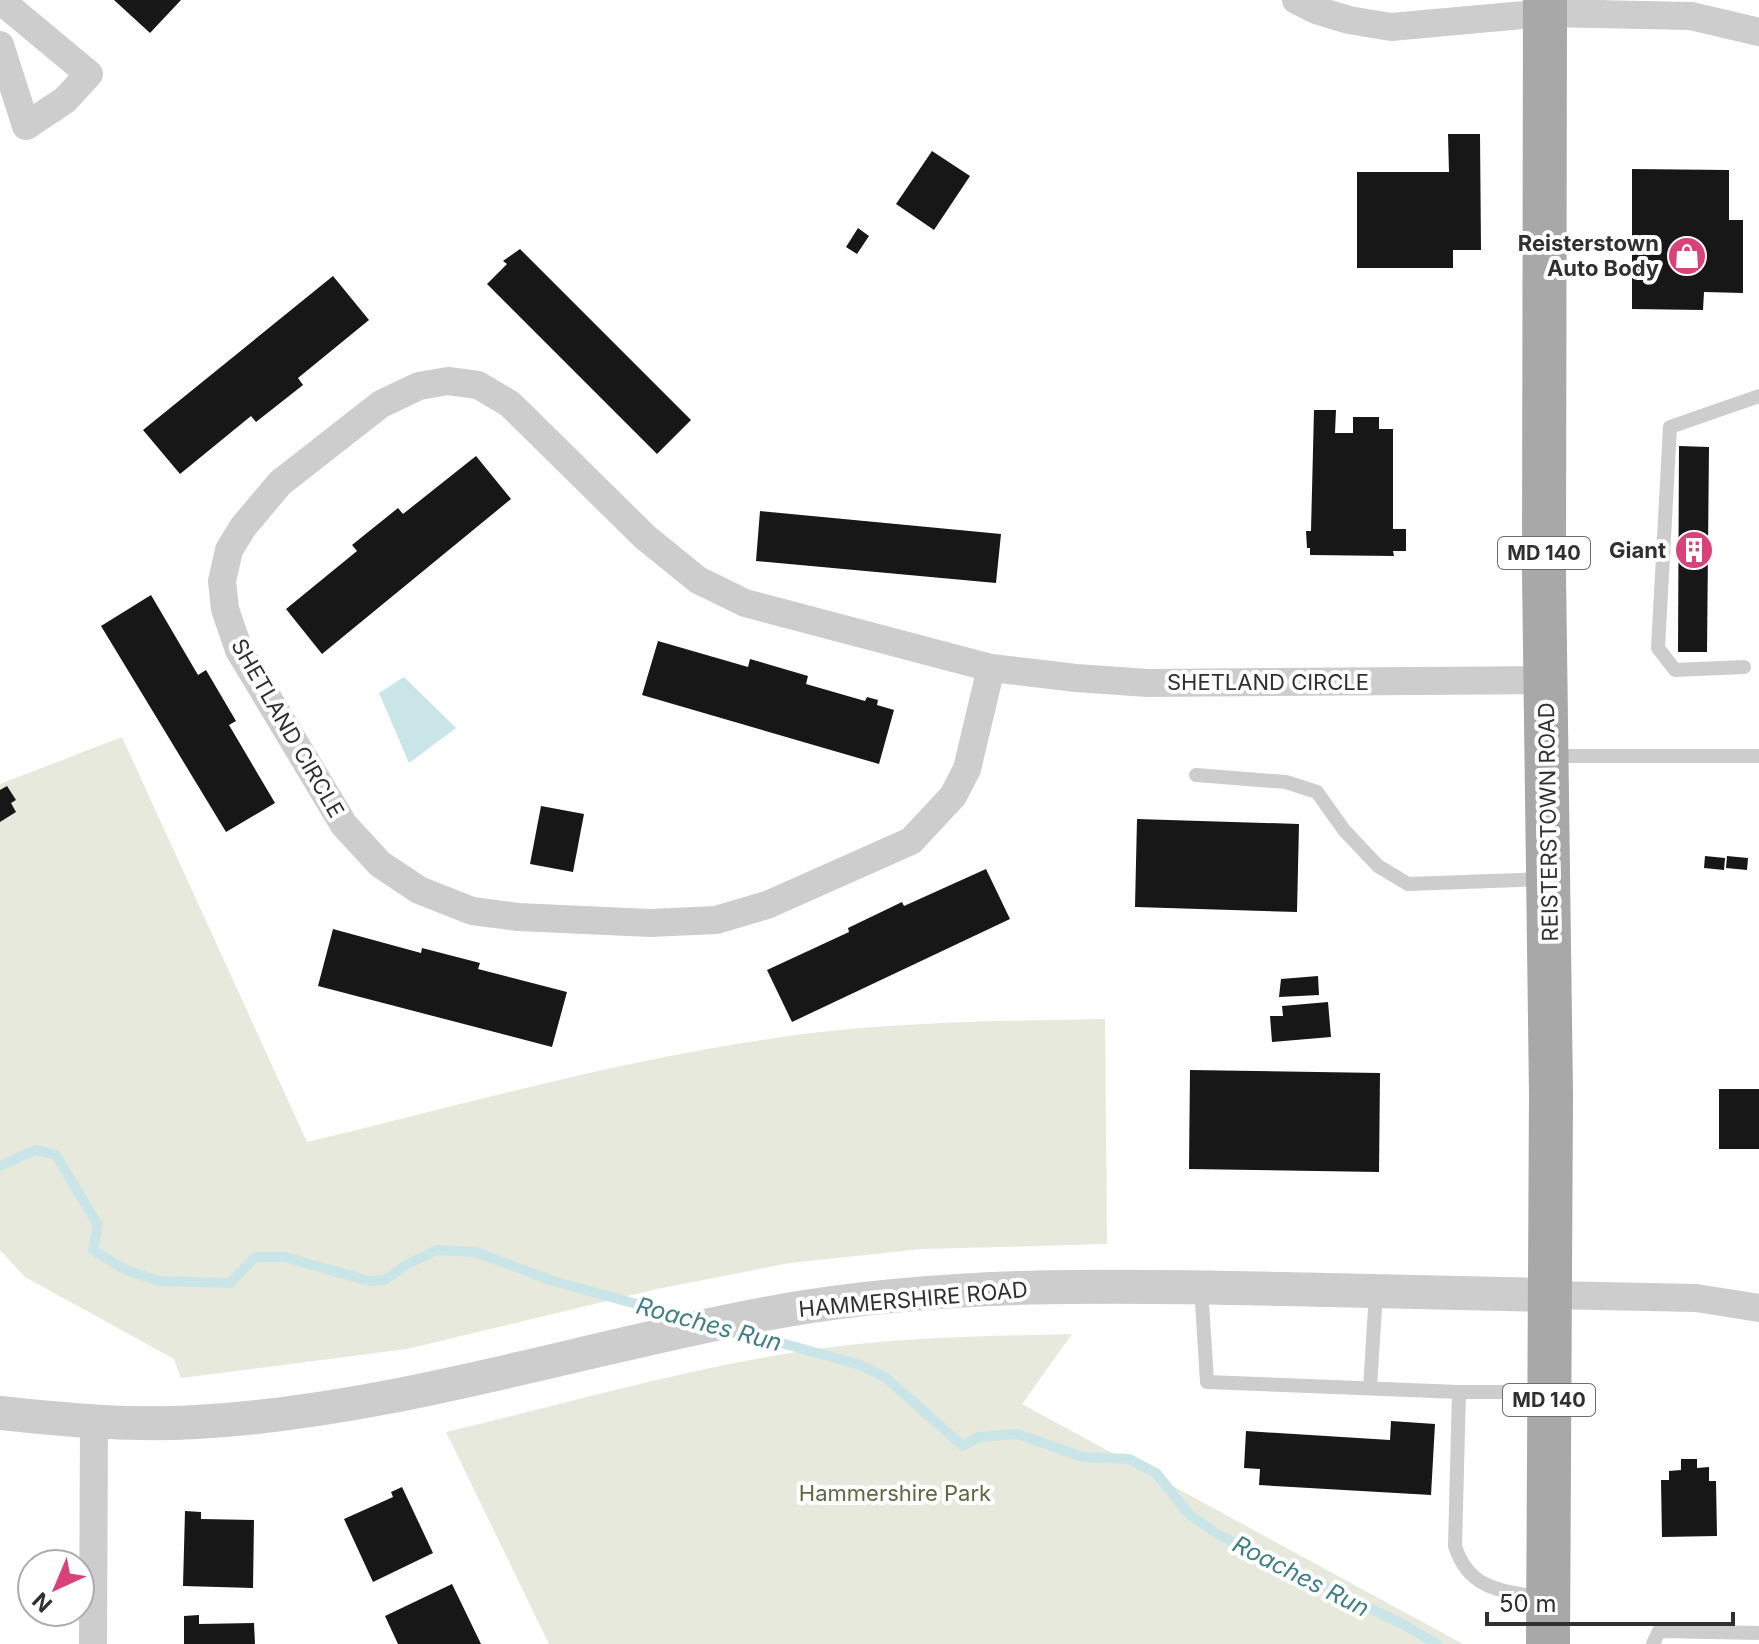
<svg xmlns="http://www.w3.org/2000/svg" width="1759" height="1644" font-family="Inter,sans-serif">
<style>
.green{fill:#e7e9dd}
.water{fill:#cae5e8}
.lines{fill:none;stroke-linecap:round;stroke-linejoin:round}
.stream{stroke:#cae5e8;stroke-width:10}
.building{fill:#171717}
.service{stroke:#cdcdcd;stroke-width:14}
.minor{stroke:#cdcdcd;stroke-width:28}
.tertiary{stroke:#cdcdcd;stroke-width:34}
.primary{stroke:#a8a8a8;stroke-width:44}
.labels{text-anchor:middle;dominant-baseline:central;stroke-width:8;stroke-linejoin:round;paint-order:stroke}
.shield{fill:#fff;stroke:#6e6e6e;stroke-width:2}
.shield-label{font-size:20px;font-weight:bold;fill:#303030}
.poi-label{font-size:22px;font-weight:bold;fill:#303030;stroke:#fff;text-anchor:end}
.street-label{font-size:22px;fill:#303030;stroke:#fff}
.park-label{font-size:22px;fill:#5f6941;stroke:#fff}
.water-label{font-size:24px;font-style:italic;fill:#417f87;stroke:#fff}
</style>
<rect width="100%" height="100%" fill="#fff"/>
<!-- green -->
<g class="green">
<path d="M 122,737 L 307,1142 C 458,1106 608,1063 762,1040 C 875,1022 990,1021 1105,1019 L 1107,1244 L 922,1249 L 790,1263 L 657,1289 L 407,1349 L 181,1378 L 174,1359 L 25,1277 L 0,1250 L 0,784 Z"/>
<path d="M 1072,1334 L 1022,1404 L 1463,1644 L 549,1644 L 446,1432 C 577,1401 707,1362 840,1346 C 917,1337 995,1336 1072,1334 Z"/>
</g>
<!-- water -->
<path class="water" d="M 404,677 L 456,728 L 409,763 L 379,693 Z"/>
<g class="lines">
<!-- stream -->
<g class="stream">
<path d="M 0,1166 L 35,1150 L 56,1155 L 98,1225 L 93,1250 L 124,1269 L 158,1281 L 230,1283 L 255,1257 L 285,1257 L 369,1281 L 385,1280 L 406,1265 L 437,1250 L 476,1252 L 553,1281 L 687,1318"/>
<path d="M 738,1331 L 857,1364 L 885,1377 L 963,1446 L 979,1437 L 1017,1434 L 1083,1457 L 1129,1459 L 1156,1473 L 1189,1514 L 1217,1534 L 1404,1625 L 1437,1644"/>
</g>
</g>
<!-- building -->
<g class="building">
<path d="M 114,0 L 181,0 L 150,33 Z"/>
<path d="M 1448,134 L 1480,134 L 1481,250 L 1453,250 L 1453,268 L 1357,268 L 1357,172 L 1449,172 Z"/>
<path d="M 932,151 L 970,176 L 934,230 L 896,204 Z"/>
<path d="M 1632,169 L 1729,170 L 1729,220 L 1743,220 L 1743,293 L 1704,292 L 1703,310 L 1632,309 Z"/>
<path d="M 858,228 L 869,236 L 857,254 L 846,247 Z"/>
<path d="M 520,249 L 691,420 L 657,454 L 487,284 L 507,264 L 503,261 Z"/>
<path d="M 333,276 L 369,320 L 298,378 L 303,385 L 256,422 L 251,416 L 180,474 L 143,430 Z"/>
<path d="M 1314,410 L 1336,410 L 1335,433 L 1353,433 L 1353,417 L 1379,417 L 1379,429 L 1393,429 L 1393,529 L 1406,529 L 1406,551 L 1393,551 L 1394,556 L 1310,555 L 1310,548 L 1307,548 L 1306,531 L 1311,531 Z"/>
<path d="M 1679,446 L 1709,447 L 1707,652 L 1678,652 Z"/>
<path d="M 476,456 L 511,499 L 322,654 L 286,609 L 357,551 L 352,545 L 398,508 L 403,514 Z"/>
<path d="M 760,511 L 1001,534 L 996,583 L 756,561 Z"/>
<path d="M 151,595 L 198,675 L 206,670 L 236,721 L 229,725 L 275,803 L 226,832 L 101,626 Z"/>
<path d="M 658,641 L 748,667 L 750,659 L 808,676 L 806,684 L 865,701 L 867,697 L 878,700 L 877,705 L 894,710 L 879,764 L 642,695 Z"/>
<path d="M 7,786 L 16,800 L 11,803 L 16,812 L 0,822 L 0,790 Z"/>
<path d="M 541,806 L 584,814 L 573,872 L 530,864 Z"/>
<path d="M 1137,819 L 1299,824 L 1297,912 L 1135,907 Z"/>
<path d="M 1705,856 L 1725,858 L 1724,870 L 1704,868 Z"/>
<path d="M 1727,856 L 1748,858 L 1747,870 L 1726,868 Z"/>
<path d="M 986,869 L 1010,919 L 792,1022 L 767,970 L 849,932 L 848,928 L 902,902 L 904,906 Z"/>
<path d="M 333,929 L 421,953 L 422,948 L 480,963 L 478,969 L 567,992 L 552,1047 L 318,986 Z"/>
<path d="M 1318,976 L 1319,995 L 1279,997 L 1281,979 Z"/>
<path d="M 1328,1002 L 1331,1037 L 1272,1042 L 1270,1016 L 1283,1016 L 1282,1006 Z"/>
<path d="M 1190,1070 L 1380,1073 L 1379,1172 L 1189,1169 Z"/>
<rect x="1719" y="1089" width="40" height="60"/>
<path d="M 1391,1421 L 1435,1424 L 1431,1495 L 1259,1485 L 1260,1469 L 1244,1468 L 1246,1431 L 1390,1440 Z"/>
<path d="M 1681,1459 L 1697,1459 L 1697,1468 L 1709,1467 L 1709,1481 L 1716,1481 L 1717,1536 L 1662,1537 L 1661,1480 L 1669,1480 L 1669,1471 L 1681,1470 Z"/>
<path d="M 402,1487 L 433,1553 L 373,1582 L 344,1519 L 393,1497 L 391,1492 Z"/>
<path d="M 185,1511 L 201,1512 L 201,1519 L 254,1520 L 253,1588 L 183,1586 Z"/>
<path d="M 452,1584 L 481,1644 L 398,1644 L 385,1616 Z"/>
<path d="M 199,1615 L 199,1624 L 254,1623 L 255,1644 L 184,1644 L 184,1616 Z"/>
</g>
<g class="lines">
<!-- service -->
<g class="service">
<path d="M 1744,667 L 1675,670 L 1658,648 L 1670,427 L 1759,396"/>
<path d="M 1552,756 L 1759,756"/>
<path d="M 1196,775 L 1286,782 L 1317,792 L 1344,830 L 1378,866 L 1408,884 L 1546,879"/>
<path d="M 1201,1287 L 1207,1382 L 1459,1392 L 1455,1546 C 1469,1591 1504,1591 1544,1598"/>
<path d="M 1370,1388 L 1376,1292"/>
<path d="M 1459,1392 L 1545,1392"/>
<path d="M 1653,1644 L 1659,1631 L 1759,1633"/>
</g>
<!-- minor -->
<g class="minor">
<path d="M 1296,0 L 1316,10 L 1349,20 L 1391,27 L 1545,13 L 1691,16 L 1759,32"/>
<path d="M 0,45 L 26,126 L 65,100 L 89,74 L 0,0"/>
<path d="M 991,668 L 967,769 L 953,796 L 911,841 L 767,905 L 716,920 L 650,923 L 518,917 L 472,911 L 419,890 L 380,864 L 344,825 L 239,650 L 225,609 L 222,581 L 229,550 L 243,527 L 280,483 L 381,404 L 419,386 L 448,381 L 478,385 L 510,404 L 645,537 L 698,580 L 745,603 L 991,668 L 1076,678 L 1148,683 L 1547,680"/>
<path d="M 1550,1295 L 1696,1298 L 1759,1308"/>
<path d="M 93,1644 L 94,1424"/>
</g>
<!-- tertiary -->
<g class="tertiary">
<path d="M 1545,13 L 1588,0"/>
<path d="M 0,1413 C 65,1420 130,1426 196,1422 C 395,1411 586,1346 781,1311 C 946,1282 1116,1285 1283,1289 C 1372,1291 1461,1293 1550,1295"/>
</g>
<!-- primary -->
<path class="primary" d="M 1545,0 L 1544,573 L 1551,1094 L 1548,1644"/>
</g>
<!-- icons -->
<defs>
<symbol id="shop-disc" viewBox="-11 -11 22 22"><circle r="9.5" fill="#d84278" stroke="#fff"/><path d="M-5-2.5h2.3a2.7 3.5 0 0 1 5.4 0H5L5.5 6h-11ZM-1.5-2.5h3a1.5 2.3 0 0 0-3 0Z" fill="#fff"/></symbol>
<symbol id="building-disc" viewBox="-11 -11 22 22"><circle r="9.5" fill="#d84278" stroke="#fff"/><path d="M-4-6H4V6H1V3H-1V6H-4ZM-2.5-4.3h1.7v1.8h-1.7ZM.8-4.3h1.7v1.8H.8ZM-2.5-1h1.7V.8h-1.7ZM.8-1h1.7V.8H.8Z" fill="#fff"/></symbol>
</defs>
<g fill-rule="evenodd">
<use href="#shop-disc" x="1665" y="234" width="44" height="44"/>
<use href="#building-disc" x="1672" y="528" width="44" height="44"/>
</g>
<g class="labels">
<!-- shield labels -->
<g class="shield">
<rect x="1498" y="537" width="92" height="32" rx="6"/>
<rect x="1503" y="1384" width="92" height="32" rx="6"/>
</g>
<g class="shield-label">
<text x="1544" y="553">MD 140</text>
<text x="1549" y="1400">MD 140</text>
</g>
<!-- poi labels -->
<g class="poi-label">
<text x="1659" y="243">Reisterstown<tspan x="1659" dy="25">Auto Body</tspan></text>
<text x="1666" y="550">Giant</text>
</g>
<!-- street labels -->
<g class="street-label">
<text x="1268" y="682">SHETLAND CIRCLE</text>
<text transform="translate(288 728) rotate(60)">SHETLAND CIRCLE</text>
<text transform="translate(1548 822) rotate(-91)">REISTERSTOWN ROAD</text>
<text transform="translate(913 1299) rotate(-5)">HAMMERSHIRE ROAD</text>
</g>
<!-- park labels -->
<g class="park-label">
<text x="895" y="1493">Hammershire Park</text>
</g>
<!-- water labels -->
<g class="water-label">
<text transform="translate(709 1324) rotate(15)">Roaches Run</text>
<text transform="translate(1301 1576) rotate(27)">Roaches Run</text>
</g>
</g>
<!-- north arrow -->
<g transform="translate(56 1588) rotate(224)"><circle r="38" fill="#ffffff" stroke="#acacac" stroke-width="2"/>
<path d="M0-6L14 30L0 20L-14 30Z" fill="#d84278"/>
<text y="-12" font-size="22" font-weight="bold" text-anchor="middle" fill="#303030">N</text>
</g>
<!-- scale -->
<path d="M1487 1612v12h246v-12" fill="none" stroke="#303030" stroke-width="4"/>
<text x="1499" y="1612" font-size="24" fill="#303030" stroke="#ffffff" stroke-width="6" paint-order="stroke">50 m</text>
</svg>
